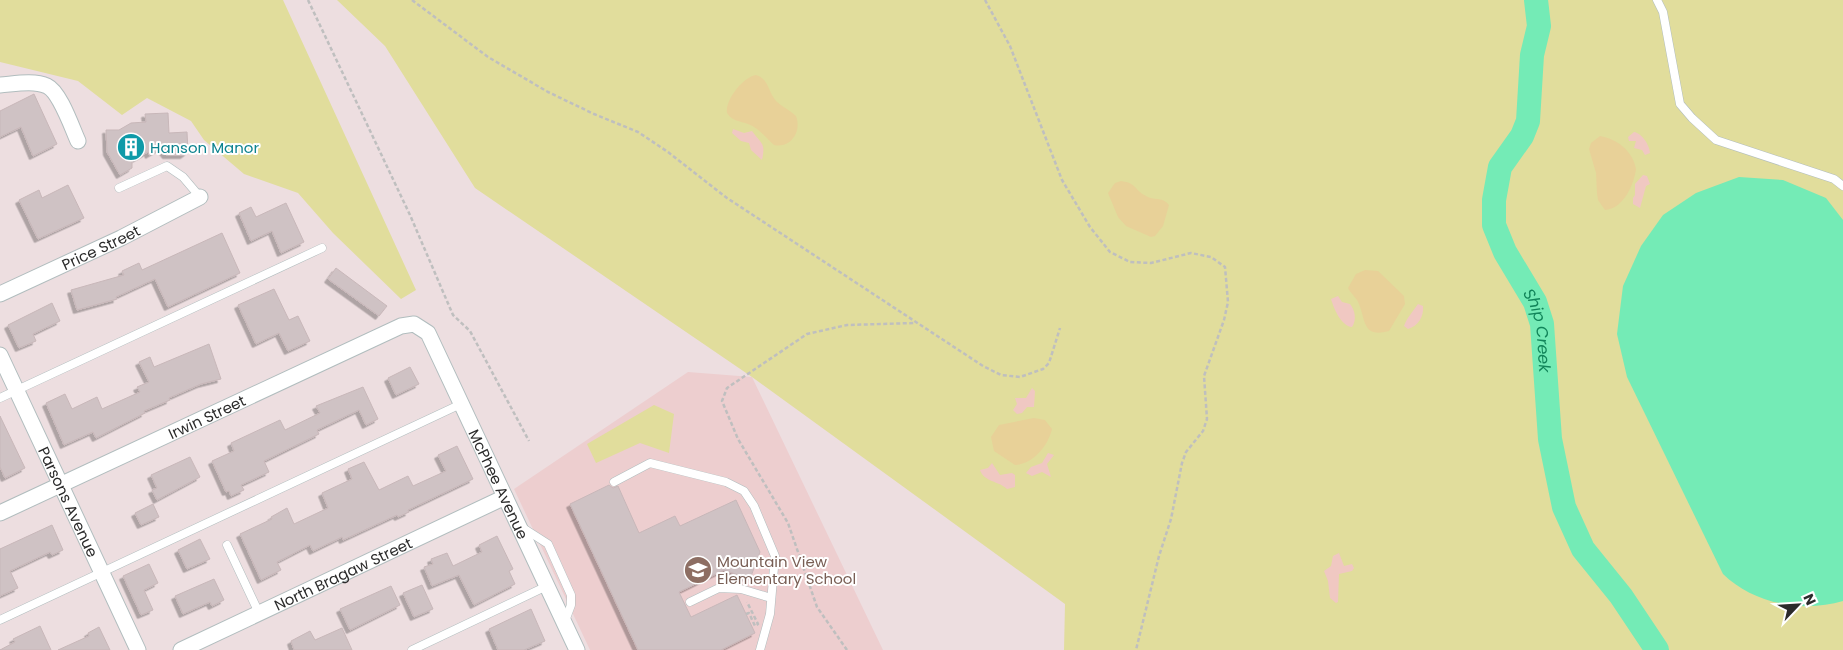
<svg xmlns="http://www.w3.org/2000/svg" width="1843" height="650" font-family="Poppins,sans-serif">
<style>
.education{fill:#edcecf}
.green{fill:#e1dd9c}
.sand{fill:#f0c8c2}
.pitch{fill:#e8d198}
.water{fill:#74ebb6}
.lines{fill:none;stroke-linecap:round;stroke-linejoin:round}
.river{stroke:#74ebb6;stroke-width:24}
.building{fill:#cfc2c4;stroke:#c8b7b9;filter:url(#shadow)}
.lane-casing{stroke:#b1bdbe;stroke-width:9}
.street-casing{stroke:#b1bdbe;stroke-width:17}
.path{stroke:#bfbfbf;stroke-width:2.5;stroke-dasharray:4 2.5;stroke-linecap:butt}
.lane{stroke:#fff;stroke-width:8}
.street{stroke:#fff;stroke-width:15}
.labels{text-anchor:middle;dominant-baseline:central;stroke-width:4;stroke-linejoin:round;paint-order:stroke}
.culture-label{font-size:15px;fill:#0d838f;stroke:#fff;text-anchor:start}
.street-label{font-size:15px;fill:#2b2b2b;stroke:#fff}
.education-label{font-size:15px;fill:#785e54;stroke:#fff;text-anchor:start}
.water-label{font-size:16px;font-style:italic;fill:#12855a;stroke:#fff}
</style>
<defs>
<filter id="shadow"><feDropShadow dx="-3.5" dy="3.5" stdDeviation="0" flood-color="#0004"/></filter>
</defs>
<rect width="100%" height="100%" fill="#eddee0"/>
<!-- education -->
<path class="education" d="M 688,372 L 752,377 L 883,650 L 590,650 L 514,489 Z"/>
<!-- green -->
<g class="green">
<path d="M 0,0 L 283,0 L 416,290 L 401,299 L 333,233 L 298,193 L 244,174 L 204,140 L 191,121 L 147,98 L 122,115 L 78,81 L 0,62 Z"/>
<path d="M 337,0 L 1843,0 L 1843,650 L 1064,650 L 1065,604 L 752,377 L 475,188 L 385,46 Z"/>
<path d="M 654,405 L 674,414 L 669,453 L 640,443 L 596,463 L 587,444 Z"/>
</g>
<!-- sand -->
<g class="sand">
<path d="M 733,129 L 744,133 L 752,131 C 761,144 766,142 762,160 L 751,150 L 749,143 L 741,141 L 732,133 Z"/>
<path d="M 1634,132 C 1642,133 1650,146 1650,153 L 1645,155 L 1642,150 L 1634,148 L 1636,141 L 1629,141 L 1628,137 Z"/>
<path d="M 1643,175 L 1647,176 L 1650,184 L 1646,186 L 1640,208 L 1633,204 L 1633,198 L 1635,195 L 1635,184 Z"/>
<path d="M 1338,296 L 1342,302 L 1350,304 C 1355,310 1357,320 1352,327 C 1341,326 1334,309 1331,299 Z"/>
<path d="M 1418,304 L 1423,306 C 1424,317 1418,326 1408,329 L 1404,326 C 1408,316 1412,313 1418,304 Z"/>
<path d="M 1032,388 L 1035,391 L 1034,407 L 1027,407 L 1022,413 L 1017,414 L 1013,410 L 1017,404 L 1015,398 L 1026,398 Z"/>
<path d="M 1048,453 L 1054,455 L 1047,464 L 1051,477 L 1042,472 L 1032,476 L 1026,473 L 1031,467 L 1042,463 Z"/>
<path d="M 992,463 L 1000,475 L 1012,473 L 1015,475 L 1015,487 L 1007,489 C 999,481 984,482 980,470 L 988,468 Z"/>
<path d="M 1339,553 L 1344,566 L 1352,564 L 1354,568 L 1352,571 L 1339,574 L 1338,602 L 1336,603 L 1330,598 L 1328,581 L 1324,571 L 1331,566 L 1333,556 Z"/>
</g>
<!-- pitch -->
<g class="pitch">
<path d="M 756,75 C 769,79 768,92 776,101 C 782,107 790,110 796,116 C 802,131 791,149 774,145 C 766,138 759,128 748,124 C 740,121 732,121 727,113 C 725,100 743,77 756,75 Z"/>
<path d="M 1600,136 C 1617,139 1633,151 1636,169 C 1634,185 1623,209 1605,210 L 1598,200 L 1597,193 L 1596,173 L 1589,149 L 1591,143 Z"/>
<path d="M 1121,181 C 1137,183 1134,190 1146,196 C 1154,201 1162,196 1169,205 L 1163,226 L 1155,236 L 1151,237 L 1126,226 L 1118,217 L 1108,193 L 1115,183 Z"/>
<path d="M 1365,270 L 1378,271 L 1404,296 L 1405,304 L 1389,331 C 1363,338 1366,322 1359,304 C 1357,298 1351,294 1348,288 L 1356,274 Z"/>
<path d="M 1034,418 L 1045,420 L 1052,429 C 1048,446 1033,464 1015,465 L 994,451 L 991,437 L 999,425 Z"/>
</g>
<!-- water -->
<path class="water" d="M 1739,177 L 1783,180 L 1826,198 L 1843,220 L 1843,601 C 1803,613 1754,604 1723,574 L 1627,377 L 1617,334 L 1623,286 L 1641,246 L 1663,215 L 1696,193 Z"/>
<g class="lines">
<!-- river -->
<path class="river" id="s1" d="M 1536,0 L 1539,26 L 1532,55 L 1528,121 L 1522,136 L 1500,167 L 1494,200 L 1494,225 L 1505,252 L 1535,302 L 1542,324 L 1550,439 L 1564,507 L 1583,549 L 1621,596 L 1657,650"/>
</g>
<!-- building -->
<g class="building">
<path d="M 34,94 L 57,144 L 33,156 L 21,127 L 0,137 L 0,111 Z"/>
<path d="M 168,113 L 169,133 L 187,132 L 188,152 L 184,155 L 166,155 L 161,148 L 149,155 L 148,152 L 132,161 L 132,168 L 120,175 L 107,152 L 106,130 L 119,130 L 131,123 L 146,122 L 145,114 Z"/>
<path d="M 68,185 L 84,218 L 38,239 L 19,200 L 39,190 L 42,198 Z"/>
<path d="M 286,203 L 304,242 L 281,253 L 272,231 L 251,241 L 239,213 L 251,207 L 256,217 Z"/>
<path d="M 222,233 L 240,273 L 168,307 L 155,279 L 116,297 L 117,299 L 77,310 L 71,290 L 124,275 L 122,271 L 139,263 L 142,270 Z"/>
<path d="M 336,268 L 387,306 L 379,316 L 328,279 Z"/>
<path d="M 274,289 L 289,320 L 298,316 L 310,341 L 288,351 L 279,333 L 256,344 L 238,305 Z"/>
<path d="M 52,303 L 60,321 L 33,334 L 36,341 L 19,348 L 8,325 Z"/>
<path d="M 209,344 L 221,379 L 201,384 L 169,398 L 170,400 L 144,411 L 145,413 L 96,438 L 93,432 L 64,445 L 46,403 L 65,394 L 72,409 L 97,397 L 102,409 L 140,392 L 137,387 L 149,382 L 139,362 L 150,357 L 154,367 Z"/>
<path d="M 410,367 L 419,384 L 396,395 L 388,378 Z"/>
<path d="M 363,387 L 378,419 L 366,425 L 359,410 L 317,430 L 319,434 L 264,461 L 269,472 L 241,485 L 244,490 L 231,496 L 229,491 L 226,492 L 212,461 L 234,451 L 231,443 L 280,420 L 285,430 L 320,413 L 316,406 Z"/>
<path d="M 0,416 L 25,468 L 5,478 L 0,467 Z"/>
<path d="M 457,446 L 473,479 L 408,510 L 409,512 L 398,517 L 397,515 L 343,540 L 342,537 L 313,551 L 310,545 L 277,562 L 281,570 L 261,580 L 240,534 L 272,519 L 271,517 L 287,508 L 294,524 L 328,508 L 322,493 L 352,479 L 348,469 L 364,462 L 379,490 L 408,476 L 413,486 L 446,471 L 438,455 Z"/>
<path d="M 190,457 L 200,477 L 157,500 L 152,490 L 157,488 L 151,475 Z"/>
<path d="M 609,485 L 613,488 L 618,486 L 639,533 L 675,516 L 680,526 L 736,500 L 760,552 L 750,579 L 724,570 L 679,592 L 691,617 L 737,595 L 755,633 L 721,650 L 638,650 L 570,504 Z"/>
<path d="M 153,504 L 159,517 L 141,525 L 135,513 Z"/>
<path d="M 52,525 L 63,550 L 52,555 L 50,552 L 10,571 L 18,588 L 0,596 L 0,549 Z"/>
<path d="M 497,536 L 513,569 L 509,571 L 515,584 L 474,605 L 459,575 L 432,586 L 424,567 L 433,564 L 431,559 L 447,553 L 453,566 L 482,552 L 479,545 Z"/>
<path d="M 200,539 L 210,559 L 187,569 L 178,550 Z"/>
<path d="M 149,564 L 158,583 L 144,590 L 153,610 L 141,615 L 123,576 Z"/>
<path d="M 214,579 L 224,600 L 212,606 L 210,602 L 183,614 L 175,596 Z"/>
<path d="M 422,585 L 433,609 L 414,617 L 403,593 Z"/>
<path d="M 391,586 L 400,605 L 350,630 L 340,609 Z"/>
<path d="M 531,609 L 545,641 L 524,650 L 498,650 L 489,629 Z"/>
<path d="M 40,626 L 51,650 L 0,650 L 15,642 L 13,639 Z"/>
<path d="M 99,627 L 110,650 L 58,650 L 89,636 L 88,633 Z"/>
<path d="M 342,628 L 352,650 L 294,650 L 291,641 L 310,631 L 315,640 Z"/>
</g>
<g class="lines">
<defs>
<g id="lane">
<path d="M 1657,0 L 1663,12 L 1680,104 L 1692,118 L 1716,140 L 1834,179 L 1843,186"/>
<path d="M 119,188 L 167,166 L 183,177 L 200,197"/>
<path d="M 0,398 L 322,248"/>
<path d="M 614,482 L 650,463 L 726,482 L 744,491 L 754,506 L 775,556 L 770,614 L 760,650"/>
<path d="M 523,528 L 548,544 L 571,595 L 571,605 L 565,621"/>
<path d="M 227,545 L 259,613"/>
<path d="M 690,602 L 719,588 L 741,589 L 771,598"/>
<path d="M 0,620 L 461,404"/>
<path d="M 412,650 L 547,586"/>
</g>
<g id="street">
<path d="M 0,85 C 14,84 34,80 47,86 C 60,92 72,128 78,141"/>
<path id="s2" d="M 0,294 L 121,238 L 200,197"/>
<path id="s3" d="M 0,355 L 138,650"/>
<path id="s4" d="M 0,513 L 401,326 L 414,324 L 428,333 L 577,650"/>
<path id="s5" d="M 181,650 L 505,497"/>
</g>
</defs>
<!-- lane casing -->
<use href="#lane" class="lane-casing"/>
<!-- street casing -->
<use href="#street" class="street-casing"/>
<!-- path -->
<g class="path">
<path d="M 308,0 L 410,215 L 453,315 L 470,331 L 529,441"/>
<path d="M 412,0 L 488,57 L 548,92 L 594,114 L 638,132 L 668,152 L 727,198 L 983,366 L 1001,375 L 1020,377 L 1043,369 L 1049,363 L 1060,328"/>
<path d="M 985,0 L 1010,46 L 1062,180 L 1090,227 L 1110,252 L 1130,262 L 1151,263 L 1191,253 L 1211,257 L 1225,267 L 1228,302 L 1224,320 L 1204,376 L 1207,419 L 1203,431 L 1186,452 L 1182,463 L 1171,519 L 1159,556 L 1136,650"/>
<path d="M 746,614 L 749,613 L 755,626 L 758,624 L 747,602"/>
<path d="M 847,650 L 817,607 L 788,523 L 738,439 L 722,401 L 727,388 L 807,334 L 847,325 L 915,323"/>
</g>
<!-- lane -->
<use href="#lane" class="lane"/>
<!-- street -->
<use href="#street" class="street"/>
</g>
<!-- icons -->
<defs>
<symbol id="building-disc" viewBox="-11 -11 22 22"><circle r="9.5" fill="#0f9aa8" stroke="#fff"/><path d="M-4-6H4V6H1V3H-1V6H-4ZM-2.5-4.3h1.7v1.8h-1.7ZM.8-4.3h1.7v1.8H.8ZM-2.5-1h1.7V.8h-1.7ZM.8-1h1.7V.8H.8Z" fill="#fff"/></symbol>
<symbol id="school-disc" viewBox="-11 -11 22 22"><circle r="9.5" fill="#8d6e63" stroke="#fff"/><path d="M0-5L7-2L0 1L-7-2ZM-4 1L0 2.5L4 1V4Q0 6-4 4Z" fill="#fff"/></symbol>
</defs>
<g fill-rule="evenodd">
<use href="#building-disc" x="115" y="131" width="32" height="32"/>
<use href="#school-disc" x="682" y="554" width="32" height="32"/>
</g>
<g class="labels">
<!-- culture labels -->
<g class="culture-label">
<text x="150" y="147">Hanson Manor</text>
</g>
<!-- street labels -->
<g class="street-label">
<text stroke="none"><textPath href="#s2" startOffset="111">Price Street</textPath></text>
<text stroke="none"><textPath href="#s4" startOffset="228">Irwin Street</textPath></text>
<text stroke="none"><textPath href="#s4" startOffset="639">McPhee Avenue</textPath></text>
<text stroke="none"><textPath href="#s3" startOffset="162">Parsons Avenue</textPath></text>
<text stroke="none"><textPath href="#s5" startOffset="179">North Bragaw Street</textPath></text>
</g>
<!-- education labels -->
<g class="education-label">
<text x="717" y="561">Mountain View<tspan x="717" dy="17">Elementary School</tspan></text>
</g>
<!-- water labels -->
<g class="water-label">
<text stroke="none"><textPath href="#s1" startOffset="351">Ship Creek</textPath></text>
</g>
</g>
<!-- north arrow -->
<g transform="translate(1798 605) rotate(65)" stroke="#ffffff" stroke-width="4" paint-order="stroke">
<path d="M0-4L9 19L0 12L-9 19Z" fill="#2b2b2b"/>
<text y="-8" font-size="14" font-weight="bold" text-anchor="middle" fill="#2b2b2b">N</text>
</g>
</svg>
